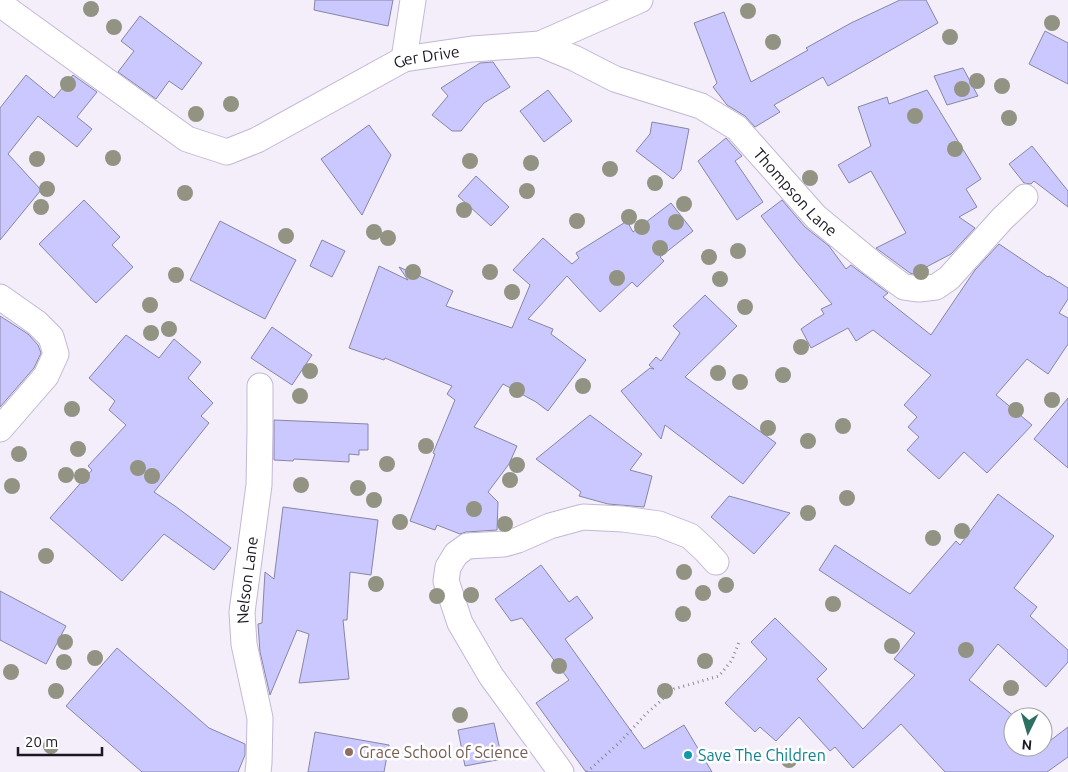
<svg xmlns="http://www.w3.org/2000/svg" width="1068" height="772" font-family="Ubuntu,sans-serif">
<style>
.building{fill:#cac8fe;stroke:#8786a4}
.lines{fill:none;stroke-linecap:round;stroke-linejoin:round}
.minor-casing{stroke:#c4b7d5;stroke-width:27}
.path{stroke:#8d8893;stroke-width:3;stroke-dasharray:1 4;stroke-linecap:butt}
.minor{stroke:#fff;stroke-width:25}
.tree{fill:#929382}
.education-dot{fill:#8d6e63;stroke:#fff;stroke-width:2}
.culture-dot{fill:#0f9aa8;stroke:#fff;stroke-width:2}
.labels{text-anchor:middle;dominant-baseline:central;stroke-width:5;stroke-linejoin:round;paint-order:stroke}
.street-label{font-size:16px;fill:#1b1621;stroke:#fff}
.education-label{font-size:16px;fill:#785e54;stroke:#fff;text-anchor:start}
.culture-label{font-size:16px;fill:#0d838f;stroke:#fff;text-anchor:start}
</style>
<rect width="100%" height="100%" fill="#f3eefa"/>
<!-- building -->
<g class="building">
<path d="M 315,0 L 393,0 L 388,26 L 314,10 Z"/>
<path d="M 900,0 L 926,0 L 938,23 L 828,86 L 823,77 L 774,105 L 780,112 L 755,127 L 745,116 L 727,105 L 713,87 L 717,83 L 694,23 L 724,12 L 751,82 L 808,50 L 806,48 L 851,23 Z"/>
<path d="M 140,16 L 202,63 L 182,90 L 169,81 L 156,99 L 118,72 L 134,51 L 121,41 Z"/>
<path d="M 1045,31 L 1068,43 L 1068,84 L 1029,64 Z"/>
<path d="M 493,62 L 510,87 L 484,103 L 461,131 L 452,131 L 432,115 L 448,96 L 441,88 L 480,63 Z"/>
<path d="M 963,68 L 978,96 L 947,105 L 934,76 Z"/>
<path d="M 26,75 L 54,98 L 73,75 L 97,92 L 77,117 L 92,129 L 77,147 L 38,116 L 8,154 L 41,190 L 0,240 L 0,108 Z"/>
<path d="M 548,90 L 572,121 L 544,142 L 520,111 Z"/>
<path d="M 927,90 L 981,179 L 966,189 L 977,207 L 959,217 L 975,228 L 951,254 L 913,274 L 910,273 L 876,248 L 906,233 L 871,171 L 849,183 L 838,165 L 871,146 L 858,107 L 887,97 L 889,104 Z"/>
<path d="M 652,122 L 689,129 L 681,170 L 673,179 L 636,151 L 650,134 Z"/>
<path d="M 369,125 L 391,155 L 362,215 L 321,159 Z"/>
<path d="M 726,138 L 742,156 L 735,161 L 763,202 L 737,220 L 698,161 Z"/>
<path d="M 1032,146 L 1068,191 L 1068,207 L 1034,181 L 1031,184 L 1024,183 L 1009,164 Z"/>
<path d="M 476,176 L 509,207 L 491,226 L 458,196 Z"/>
<path d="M 84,200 L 120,237 L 112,245 L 133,267 L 96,303 L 39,244 Z"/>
<path d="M 782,200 L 805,227 L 829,246 L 846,269 L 851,265 L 888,293 L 883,297 L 931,335 L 975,270 L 999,244 L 1048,277 L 1049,276 L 1068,288 L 1068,299 L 1059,313 L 1068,318 L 1068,344 L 1048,374 L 1027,359 L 996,395 L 1032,425 L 987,473 L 964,452 L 939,479 L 907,450 L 919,437 L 908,427 L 917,417 L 904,405 L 931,375 L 873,330 L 856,341 L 848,328 L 811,348 L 801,329 L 814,320 L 824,314 L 821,309 L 832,304 L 796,261 L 761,216 Z"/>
<path d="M 671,203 L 693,231 L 660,257 L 664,261 L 637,287 L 632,282 L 600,312 L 567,276 L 528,319 L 553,329 L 551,334 L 586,360 L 548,411 L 536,402 L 503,384 L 474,427 L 517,446 L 509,464 L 488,492 L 498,502 L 497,530 L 466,532 L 460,534 L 437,525 L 435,530 L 410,521 L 435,454 L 433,453 L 455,400 L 447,394 L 452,386 L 385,358 L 384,360 L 349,348 L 379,266 L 408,280 L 399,267 L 453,291 L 446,306 L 512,328 L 530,285 L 513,270 L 543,238 L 572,264 L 579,258 L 576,253 L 627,221 L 633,232 Z"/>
<path d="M 220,221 L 296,260 L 265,319 L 190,280 Z"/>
<path d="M 322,240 L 345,251 L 332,277 L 310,266 Z"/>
<path d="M 705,295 L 737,326 L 685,377 L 776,443 L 743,484 L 665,425 L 661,439 L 621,391 L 650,368 L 654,369 L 649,365 L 656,357 L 661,361 L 680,333 L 673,326 Z"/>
<path d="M 0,316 L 28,334 L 38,345 L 41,353 L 34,368 L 0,407 Z"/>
<path d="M 272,327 L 312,355 L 292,385 L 251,358 Z"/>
<path d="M 126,335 L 159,358 L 174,339 L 201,362 L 188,378 L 213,403 L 201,416 L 209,423 L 154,492 L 175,506 L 231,548 L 214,570 L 164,534 L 122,581 L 50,518 L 92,470 L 88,466 L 126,425 L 109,410 L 115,401 L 89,378 Z"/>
<path d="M 1068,398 L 1068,468 L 1034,439 Z"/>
<path d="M 590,415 L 642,454 L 630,470 L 652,476 L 644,507 L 608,504 L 579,496 L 581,492 L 536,459 Z"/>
<path d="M 274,420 L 368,424 L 368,450 L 359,450 L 359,455 L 349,454 L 349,462 L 294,459 L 293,461 L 274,460 Z"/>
<path d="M 998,494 L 1054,536 L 1014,588 L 1037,607 L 1030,616 L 1068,650 L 1068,662 L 1046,687 L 998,644 L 969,680 L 1015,717 L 1013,717 L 1013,747 L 1043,747 L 1043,733 L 1051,740 L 1068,727 L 1068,757 L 1047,772 L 945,772 L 901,724 L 853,768 L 835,747 L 830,751 L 799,717 L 776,741 L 760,727 L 755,732 L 725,703 L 767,659 L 751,642 L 775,618 L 827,669 L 817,679 L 863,729 L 915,675 L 894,659 L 915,633 L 819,570 L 835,545 L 910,594 L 956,541 L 960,545 Z"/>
<path d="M 729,496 L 790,513 L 754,554 L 711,517 Z"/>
<path d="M 283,507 L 378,520 L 371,575 L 350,572 L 347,620 L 343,620 L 349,679 L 299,683 L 309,634 L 297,630 L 270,695 L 260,652 L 258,624 L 262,623 L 265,572 L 274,579 Z"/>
<path d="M 541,565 L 569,602 L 577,596 L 593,618 L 565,639 L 644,749 L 684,725 L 712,772 L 586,772 L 536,703 L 569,680 L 522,618 L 511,621 L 495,599 Z"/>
<path d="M 0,591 L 66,626 L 46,664 L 0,640 Z"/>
<path d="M 117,648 L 209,728 L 245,744 L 245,755 L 238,772 L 142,772 L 66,706 Z"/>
<path d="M 494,723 L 502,759 L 465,766 L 458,730 Z"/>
<path d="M 315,732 L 389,745 L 384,772 L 308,772 Z"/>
</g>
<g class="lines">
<defs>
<g id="minor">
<path id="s1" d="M 0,3 L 11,12 L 187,139 L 227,152 L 257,140 L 404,59 L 472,49 L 540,44 L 640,0"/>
<path id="s2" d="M 540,44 L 574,58 L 615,79 L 701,106 L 737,128 L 816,217 L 873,264 L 904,287 L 919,289 L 936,287 L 949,278 L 1002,219 L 1025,197"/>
<path d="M 404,59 L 413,0"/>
<path d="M 0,297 L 37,323 L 51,337 L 56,354 L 46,376 L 0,429"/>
<path id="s3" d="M 258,772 L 259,763 L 260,718 L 244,644 L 242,612 L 259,485 L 260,430 L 260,386"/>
<path d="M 561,772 L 491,676 L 460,623 L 446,581 L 448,567 L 456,554 L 467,546 L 504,544 L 518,540 L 550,526 L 583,517 L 623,519 L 659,524 L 690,536 L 705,550 L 716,562"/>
</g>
</defs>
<!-- minor casing -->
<use href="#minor" class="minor-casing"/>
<!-- path -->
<path class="path" d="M 587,772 L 621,741 L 647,713 L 674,689 L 719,676 L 732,660 L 739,642"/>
<!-- minor -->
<use href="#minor" class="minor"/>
</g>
<!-- trees -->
<g class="tree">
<circle cx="91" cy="9" r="8"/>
<circle cx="748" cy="11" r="8"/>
<circle cx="1052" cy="23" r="8"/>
<circle cx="114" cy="27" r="8"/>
<circle cx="950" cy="37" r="8"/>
<circle cx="773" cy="42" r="8"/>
<circle cx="977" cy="81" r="8"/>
<circle cx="68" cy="84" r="8"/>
<circle cx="1002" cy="86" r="8"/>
<circle cx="962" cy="89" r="8"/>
<circle cx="231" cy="104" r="8"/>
<circle cx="196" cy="114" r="8"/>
<circle cx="915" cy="116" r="8"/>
<circle cx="1009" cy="118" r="8"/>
<circle cx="955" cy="149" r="8"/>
<circle cx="113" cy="158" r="8"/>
<circle cx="37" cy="159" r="8"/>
<circle cx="470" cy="161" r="8"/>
<circle cx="531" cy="163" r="8"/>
<circle cx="610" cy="169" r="8"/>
<circle cx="810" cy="178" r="8"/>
<circle cx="655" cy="183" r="8"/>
<circle cx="47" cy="189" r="8"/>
<circle cx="527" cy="191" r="8"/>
<circle cx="185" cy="193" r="8"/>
<circle cx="684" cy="204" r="8"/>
<circle cx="41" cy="207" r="8"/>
<circle cx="464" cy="210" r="8"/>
<circle cx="629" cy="217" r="8"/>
<circle cx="577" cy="221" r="8"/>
<circle cx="676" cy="222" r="8"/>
<circle cx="642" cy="227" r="8"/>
<circle cx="374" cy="232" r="8"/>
<circle cx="286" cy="236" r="8"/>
<circle cx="388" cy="238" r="8"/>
<circle cx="660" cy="248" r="8"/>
<circle cx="738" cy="251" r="8"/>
<circle cx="709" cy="257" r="8"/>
<circle cx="413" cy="272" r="8"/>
<circle cx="490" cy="272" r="8"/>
<circle cx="921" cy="272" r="8"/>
<circle cx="176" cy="275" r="8"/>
<circle cx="617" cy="278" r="8"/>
<circle cx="720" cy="279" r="8"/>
<circle cx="512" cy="292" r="8"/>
<circle cx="150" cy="305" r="8"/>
<circle cx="745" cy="307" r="8"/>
<circle cx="169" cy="329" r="8"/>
<circle cx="151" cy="333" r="8"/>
<circle cx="801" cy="347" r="8"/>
<circle cx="310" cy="371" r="8"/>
<circle cx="718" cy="373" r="8"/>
<circle cx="783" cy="375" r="8"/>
<circle cx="740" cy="382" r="8"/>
<circle cx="583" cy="386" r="8"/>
<circle cx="517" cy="390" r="8"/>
<circle cx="300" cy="396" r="8"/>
<circle cx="1052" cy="400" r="8"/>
<circle cx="72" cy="409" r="8"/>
<circle cx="1016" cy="410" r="8"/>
<circle cx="843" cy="426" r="8"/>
<circle cx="768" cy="428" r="8"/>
<circle cx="808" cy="441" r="8"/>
<circle cx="426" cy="446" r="8"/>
<circle cx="78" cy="449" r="8"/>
<circle cx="19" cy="454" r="8"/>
<circle cx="387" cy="464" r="8"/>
<circle cx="517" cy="465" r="8"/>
<circle cx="138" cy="468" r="8"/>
<circle cx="66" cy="475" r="8"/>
<circle cx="82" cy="476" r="8"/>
<circle cx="152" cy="476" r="8"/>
<circle cx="510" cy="480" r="8"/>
<circle cx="301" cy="485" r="8"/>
<circle cx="12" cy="486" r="8"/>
<circle cx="358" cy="488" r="8"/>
<circle cx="847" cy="498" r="8"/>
<circle cx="374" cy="500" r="8"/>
<circle cx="474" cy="509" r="8"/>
<circle cx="808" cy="513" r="8"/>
<circle cx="400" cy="522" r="8"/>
<circle cx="505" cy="524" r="8"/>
<circle cx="962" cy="531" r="8"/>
<circle cx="933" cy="538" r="8"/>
<circle cx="46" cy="556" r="8"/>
<circle cx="684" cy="572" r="8"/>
<circle cx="376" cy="584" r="8"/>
<circle cx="726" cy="585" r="8"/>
<circle cx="703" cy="593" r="8"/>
<circle cx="471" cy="595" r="8"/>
<circle cx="437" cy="596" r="8"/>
<circle cx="833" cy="604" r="8"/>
<circle cx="683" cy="614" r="8"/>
<circle cx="65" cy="642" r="8"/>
<circle cx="892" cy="646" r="8"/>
<circle cx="966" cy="650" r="8"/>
<circle cx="95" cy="658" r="8"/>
<circle cx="705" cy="661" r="8"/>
<circle cx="64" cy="662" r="8"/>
<circle cx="559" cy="666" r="8"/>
<circle cx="11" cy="672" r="8"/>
<circle cx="1011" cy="688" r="8"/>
<circle cx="56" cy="691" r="8"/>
<circle cx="665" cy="691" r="8"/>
<circle cx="460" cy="715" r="8"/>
<circle cx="51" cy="746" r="8"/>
<circle cx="789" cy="760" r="8"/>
</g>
<!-- markers -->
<circle class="education-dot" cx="349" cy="752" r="5"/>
<circle class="culture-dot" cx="688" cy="755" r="5"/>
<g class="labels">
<!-- street labels -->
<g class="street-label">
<text stroke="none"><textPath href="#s1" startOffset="496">Ger Drive</textPath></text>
<text stroke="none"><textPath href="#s2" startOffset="302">Thompson Lane</textPath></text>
<text stroke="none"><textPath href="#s3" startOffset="194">Nelson Lane</textPath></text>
</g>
<!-- education labels -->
<g class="education-label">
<text x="359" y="752">Grace School of Science</text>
</g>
<!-- culture labels -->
<g class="culture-label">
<text x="698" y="755">Save The Children</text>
</g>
</g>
<!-- north arrow -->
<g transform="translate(1028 732) rotate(185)"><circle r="24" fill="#ffffff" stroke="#a4a2a6"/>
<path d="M0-4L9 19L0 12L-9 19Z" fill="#2c7062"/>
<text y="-8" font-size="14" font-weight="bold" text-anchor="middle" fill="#1b1621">N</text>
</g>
<!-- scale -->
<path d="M18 747v8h84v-8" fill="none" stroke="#1b1621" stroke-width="2.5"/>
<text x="25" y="747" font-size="15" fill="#1b1621" stroke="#ffffff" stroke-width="4" paint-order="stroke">20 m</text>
</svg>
